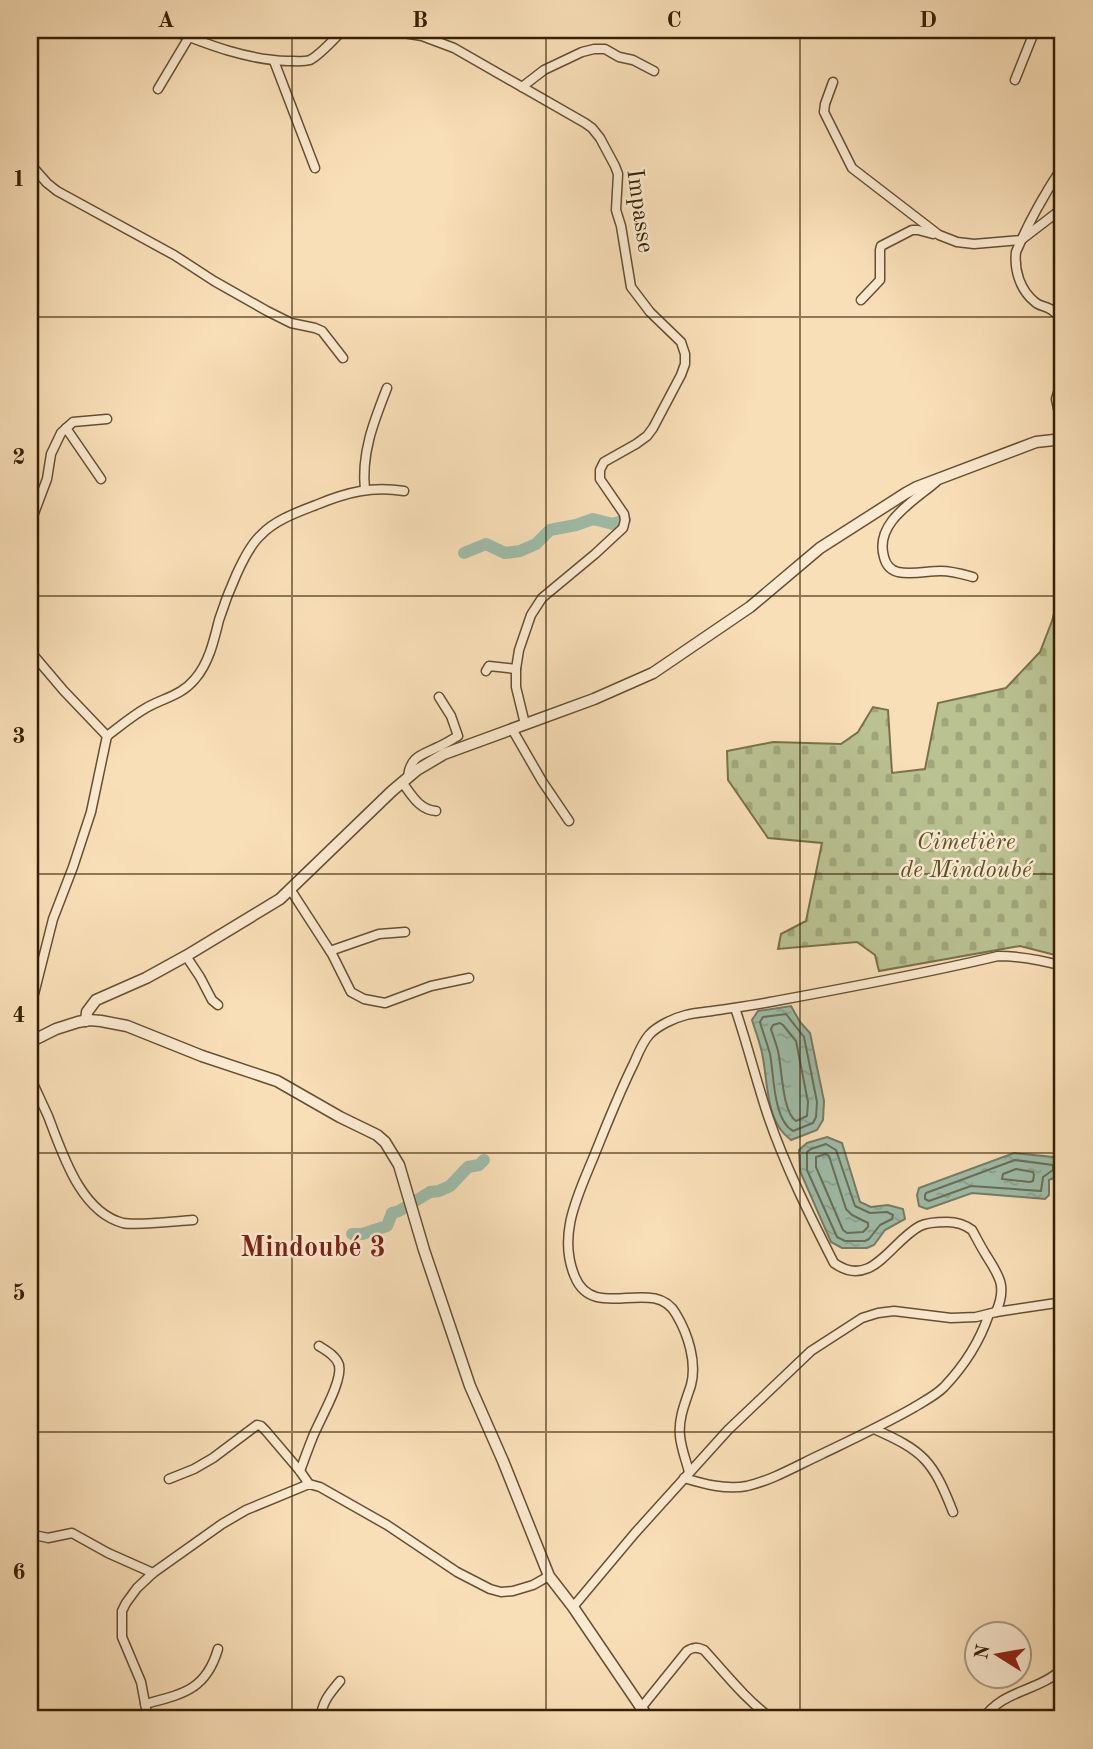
<svg xmlns="http://www.w3.org/2000/svg" width="1093" height="1749" font-family="'Old Standard TT',serif">
<style>
.cemetery{fill:url(#cemetery-stones);stroke:#78714a;stroke-width:2}
.water{fill:url(#water-ripples);stroke:#747e66;stroke-width:2}
.lines{fill:none;stroke-linecap:round;stroke-linejoin:round}
.shore{stroke:#6a6e56;stroke-width:2}
.river{stroke:#9ebdaa;stroke-width:12}
.minor-casing{stroke:#66502f;stroke-width:11}
.tertiary-casing{stroke:#66502f;stroke-width:13}
.minor{stroke:#fbead1;stroke-width:8}
.tertiary{stroke:#fbead1;stroke-width:10}
.grid{fill:none;stroke:#352001;stroke-width:2;stroke-opacity:0.55}
.labels{text-anchor:middle;dominant-baseline:central;stroke-width:5;stroke-linejoin:round;paint-order:stroke}
.street-label{font-size:24px;fill:#352001;stroke:#fbead1}
.park-label{font-size:24px;font-style:italic;fill:#5d512c;stroke:#fbead1}
.quarter-label{font-size:28px;font-weight:bold;fill:#7a1f14;stroke:#fbead1}
.neatline{fill:none;stroke:#352001;stroke-width:2.5}
.grid-label{font-size:23px;text-anchor:middle;font-weight:bold;fill:#352001}
</style>
<defs>
<pattern id="cemetery-stones" width="16" height="16" patternUnits="userSpaceOnUse" patternTransform="scale(1.75)"><rect width="16" height="16" fill="#bac292"/><path d="M2 7V4a2 2 0 0 1 4 0v3zM10 15v-3a2 2 0 0 1 4 0v3z" fill="#a0a67c"/></pattern>
<pattern id="water-ripples" width="26" height="14" patternUnits="userSpaceOnUse" patternTransform="scale(1.75)"><rect width="26" height="14" fill="#9ebdaa"/><path d="M2 4q2-2 4 0t4 0M15 11q2-2 4 0t4 0" fill="none" stroke="#89a290"/></pattern>
</defs>
<rect width="100%" height="100%" fill="#f9dfb8"/>
<filter id="stains"><feTurbulence type="fractalNoise" baseFrequency=".00286" numOctaves="4"/><feColorMatrix values="0 0 0 0 .2 0 0 0 0 .09 0 0 0 0 .02 0 0 0 .5 -.17"/></filter>
<radialGradient id="worn" r=".72"><stop offset=".6" stop-color="#630" stop-opacity="0"/><stop offset="1" stop-color="#630" stop-opacity=".3"/></radialGradient>
<!-- cemetery -->
<path class="cemetery" d="M 1063,579 L 1063,957 L 1020,946 L 879,971 L 875,955 L 857,942 L 778,949 L 781,934 L 806,921 L 822,843 L 768,838 L 728,780 L 727,751 L 773,742 L 841,744 L 858,732 L 873,707 L 888,710 L 892,773 L 925,769 L 938,703 L 1006,688 L 1040,652 L 1052,621 Z"/>
<!-- water -->
<g class="water">
<path d="M 791,1006 L 800,1022 L 810,1033 L 824,1101 L 823,1120 L 817,1130 L 791,1140 C 766,1122 768,1085 763,1058 C 761,1045 756,1033 752,1020 L 758,1011 Z"/>
<path d="M 827,1137 L 842,1143 L 860,1202 L 871,1207 L 888,1205 L 903,1209 L 905,1219 L 885,1230 L 874,1245 L 867,1248 L 842,1248 L 831,1242 L 800,1171 L 799,1150 L 807,1143 Z"/>
<path d="M 1014,1153 L 1063,1158 L 1063,1181 L 1060,1175 L 1049,1180 L 1049,1195 L 1045,1199 L 972,1193 L 927,1209 L 919,1206 L 917,1195 L 919,1188 Z"/>
</g>
<g class="lines">
<!-- shore -->
<g class="shore">
<path d="M 786,1014 L 804,1037 L 817,1102 L 816,1117 L 813,1123 L 793,1131 C 773,1120 774,1074 770,1054 C 767,1043 763,1033 760,1022 L 763,1017 Z"/>
<path d="M 780,1023 L 783,1025 L 796,1041 L 808,1102 L 807,1116 L 796,1121 C 782,1112 782,1067 778,1051 C 776,1043 773,1036 771,1029 L 773,1025 Z"/>
<path d="M 826,1144 L 836,1150 L 855,1206 L 870,1213 L 887,1212 L 893,1215 L 892,1219 L 880,1225 L 869,1239 L 865,1241 L 845,1241 L 837,1237 L 807,1170 L 807,1152 L 811,1149 Z"/>
<path d="M 826,1154 L 829,1156 L 846,1209 L 852,1215 L 868,1223 L 868,1227 L 863,1232 L 847,1233 L 843,1230 L 816,1167 L 816,1157 Z"/>
<path d="M 1015,1160 L 1053,1165 L 1053,1170 L 1043,1177 L 1041,1191 L 971,1186 L 929,1201 L 925,1199 L 925,1195 L 926,1193 Z"/>
<path d="M 1016,1169 L 1033,1172 L 1034,1175 L 1033,1181 L 1030,1182 L 1002,1179 L 1003,1174 Z"/>
</g>
<!-- river -->
<g class="river">
<path d="M 464,553 L 486,544 L 505,553 L 520,551 L 536,544 L 550,530 L 576,525 L 593,519 L 613,524 L 625,520"/>
<path d="M 352,1234 L 362,1234 L 387,1226 L 392,1213 L 399,1211 L 430,1192 L 439,1191 L 450,1186 L 468,1167 L 479,1165 L 484,1160"/>
</g>
<defs>
<g id="minor">
<path d="M 171,30 C 209,45 248,60 288,61 C 295,61 303,62 310,60 C 320,55 335,38 343,30"/>
<path d="M 385,30 L 422,36 L 454,48 L 585,123 L 592,128 L 600,138 L 615,166 L 618,174 L 616,210 L 621,226 L 631,287 L 650,312 L 681,342 L 685,354 L 685,364 L 681,375 L 653,428 L 647,436 L 636,444 L 604,462 L 600,470 L 600,479 L 624,514 L 625,520 L 623,528 L 595,554 L 542,598 L 531,615 L 519,650 L 516,669 L 516,687 L 525,724"/>
<path d="M 274,61 L 315,168"/>
<path d="M 1015,80 L 1035,30"/>
<path d="M 833,82 L 825,104 L 824,112 L 852,168 L 939,235 L 957,242 L 974,244 L 1021,240 L 1055,214 L 1063,211"/>
<path d="M 522,87 L 544,70 L 582,52 L 594,49 L 605,49 L 619,57 L 633,60 L 654,71"/>
<path d="M 158,89 L 189,37"/>
<path d="M 30,164 L 47,183 L 57,191 L 174,255 L 214,281 L 267,311 L 291,323 L 315,328 L 322,331 L 343,358"/>
<path d="M 1063,166 C 1045,193 1029,221 1016,252 C 1014,270 1020,290 1035,302 C 1039,306 1045,306 1050,309 C 1055,312 1059,316 1063,319"/>
<path d="M 861,300 L 880,280 L 880,250 L 881,246 L 912,230 L 918,230 L 933,234"/>
<path d="M 1063,377 L 1056,399 L 1063,433"/>
<path d="M 66,428 L 101,479"/>
<path d="M 936,482 C 914,501 874,523 884,557 C 886,565 890,570 898,572 C 912,575 927,571 941,571 C 952,571 962,574 973,577"/>
<path d="M 365,490 C 361,453 374,421 387,388"/>
<path d="M 30,524 L 47,479 L 51,454 L 61,433 L 73,422 L 107,419"/>
<path d="M 30,651 L 64,691 L 107,736"/>
<path d="M 486,671 L 489,666 L 516,669"/>
<path d="M 512,729 L 542,781 L 569,821"/>
<path d="M 408,777 C 410,756 422,755 438,747 C 445,744 451,740 458,736 L 451,716 L 439,697"/>
<path d="M 402,782 C 411,794 419,810 436,811"/>
<path d="M 290,889 L 332,954 L 351,992 L 364,999 L 385,1003 L 431,986 L 469,978"/>
<path d="M 330,951 L 379,934 L 405,932"/>
<path d="M 186,956 L 200,977 L 212,1000 L 218,1005"/>
<path d="M 735,1008 C 747,1043 756,1080 768,1116 C 785,1166 810,1216 834,1263 C 872,1290 891,1241 920,1226 C 928,1222 939,1222 947,1222 C 957,1222 964,1224 972,1230 C 977,1239 981,1247 986,1255 C 1000,1277 1007,1287 996,1312"/>
<path d="M 30,1010 L 53,919 L 73,867 L 91,812 L 107,736 C 119,727 132,716 146,708 C 163,698 181,696 195,679 C 209,663 214,640 219,620 C 226,598 244,550 261,535 C 275,520 298,512 316,505 C 347,492 372,486 404,491"/>
<path d="M 30,1077 C 36,1090 42,1103 48,1116 C 62,1152 80,1212 123,1223 C 138,1226 176,1221 193,1220"/>
<path d="M 874,1429 C 924,1451 933,1461 953,1512"/>
<path d="M 300,1471 C 304,1460 308,1449 312,1439 C 318,1422 343,1382 339,1365 C 336,1356 327,1351 319,1346"/>
<path d="M 689,1472 C 686,1460 681,1448 680,1436 C 678,1418 686,1401 691,1385 C 697,1362 688,1334 676,1314 C 654,1275 594,1323 575,1277 C 557,1235 578,1195 594,1156 C 607,1124 619,1093 634,1063 C 638,1054 642,1043 649,1035 C 657,1026 674,1018 686,1015 C 694,1013 704,1012 712,1011 C 731,1008 751,1006 770,1002 C 846,988 923,974 998,956 C 1021,956 1041,960 1063,966"/>
<path d="M 684,1478 C 704,1484 726,1490 747,1486 C 773,1480 798,1465 822,1454 C 853,1439 883,1425 913,1408 C 924,1401 935,1396 944,1387 C 964,1366 980,1341 989,1314"/>
<path d="M 169,1479 L 194,1469 L 213,1458 L 257,1425 L 261,1426 L 266,1431 L 300,1471 L 309,1484"/>
<path d="M 30,1534 L 48,1538 L 72,1533 L 108,1553 L 153,1573"/>
<path d="M 573,1607 L 635,1533 L 728,1430 L 811,1351 L 862,1318 L 878,1313 L 894,1311 L 951,1318 L 976,1317 L 996,1312 L 1063,1302"/>
<path d="M 145,1704 C 183,1694 206,1690 218,1649"/>
<path d="M 641,1708 L 687,1651 C 693,1647 697,1647 704,1650 C 726,1674 745,1699 772,1719"/>
<path d="M 148,1719 L 141,1682 L 122,1637 L 122,1611 L 126,1603 L 137,1588 L 153,1573 L 222,1524 L 246,1510 L 309,1484 L 320,1487 L 387,1525 L 457,1572 L 490,1589 L 501,1592 L 513,1591 L 533,1585 L 549,1576"/>
<path d="M 321,1719 C 321,1703 330,1693 340,1681"/>
<path d="M 983,1719 C 1003,1689 1039,1692 1063,1668"/>
</g>
<g id="tertiary">
<path d="M 86,1021 L 87,1012 L 96,1000 L 146,978 L 186,956 L 280,899 L 392,791 L 417,770 L 444,754 L 594,699 L 653,673 L 750,607 L 820,548 L 906,493 L 917,487 L 1036,442 L 1063,439"/>
<path d="M 30,1042 L 56,1029 L 78,1022 L 89,1020 L 101,1021 L 127,1026 L 202,1056 L 277,1081 L 340,1117 L 377,1135 L 385,1142 L 399,1165 L 424,1250 L 470,1386 L 503,1461 L 549,1576 L 573,1607 L 649,1719"/>
</g>
</defs>
<!-- minor casing -->
<use href="#minor" class="minor-casing"/>
<!-- tertiary casing -->
<use href="#tertiary" class="tertiary-casing"/>
<!-- minor -->
<use href="#minor" class="minor"/>
<!-- tertiary -->
<use href="#tertiary" class="tertiary"/>
</g>
<!-- grid -->
<path class="grid" d="M 292,30 L 292,1719M 546,30 L 546,1719M 800,30 L 800,1719M 30,317 L 1063,317M 30,596 L 1063,596M 30,874 L 1063,874M 30,1153 L 1063,1153M 30,1432 L 1063,1432"/>
<g class="labels">
<!-- street labels -->
<g class="street-label">
<text transform="translate(639 211) rotate(82)">Impasse</text>
</g>
<!-- park labels -->
<g class="park-label">
<text x="966" y="843">Cimetière<tspan x="966" dy="28">de Mindoubé</tspan></text>
</g>
<!-- quarter labels -->
<g class="quarter-label">
<text x="313" y="1249">Mindoubé 3</text>
</g>
</g>
<!-- margin -->
<rect width="1093" height="1749" fill="none" stroke="#f9dfb8" stroke-width="77"/>
<!-- north arrow -->
<g transform="translate(998 1655) rotate(281)"><circle r="33" fill="#fbead1" stroke="#ac997e" stroke-width="2"/>
<path d="M0-5L12 26L0 18L-12 26Z" fill="#8f2418"/>
<text y="-10" font-size="19" font-weight="bold" text-anchor="middle" fill="#352001">N</text>
</g>
<rect x="38" y="38" width="1016" height="1672" class="neatline"/>
<g class="grid-label">
<text x="166" y="27">A</text>
<text x="420" y="27">B</text>
<text x="674" y="27">C</text>
<text x="928" y="27">D</text>
<text x="19" y="186">1</text>
<text x="19" y="464">2</text>
<text x="19" y="743">3</text>
<text x="19" y="1022">4</text>
<text x="19" y="1300">5</text>
<text x="19" y="1579">6</text>
</g>
<rect width="100%" height="100%" filter="url(#stains)"/>
<rect width="100%" height="100%" fill="url(#worn)"/>
</svg>
